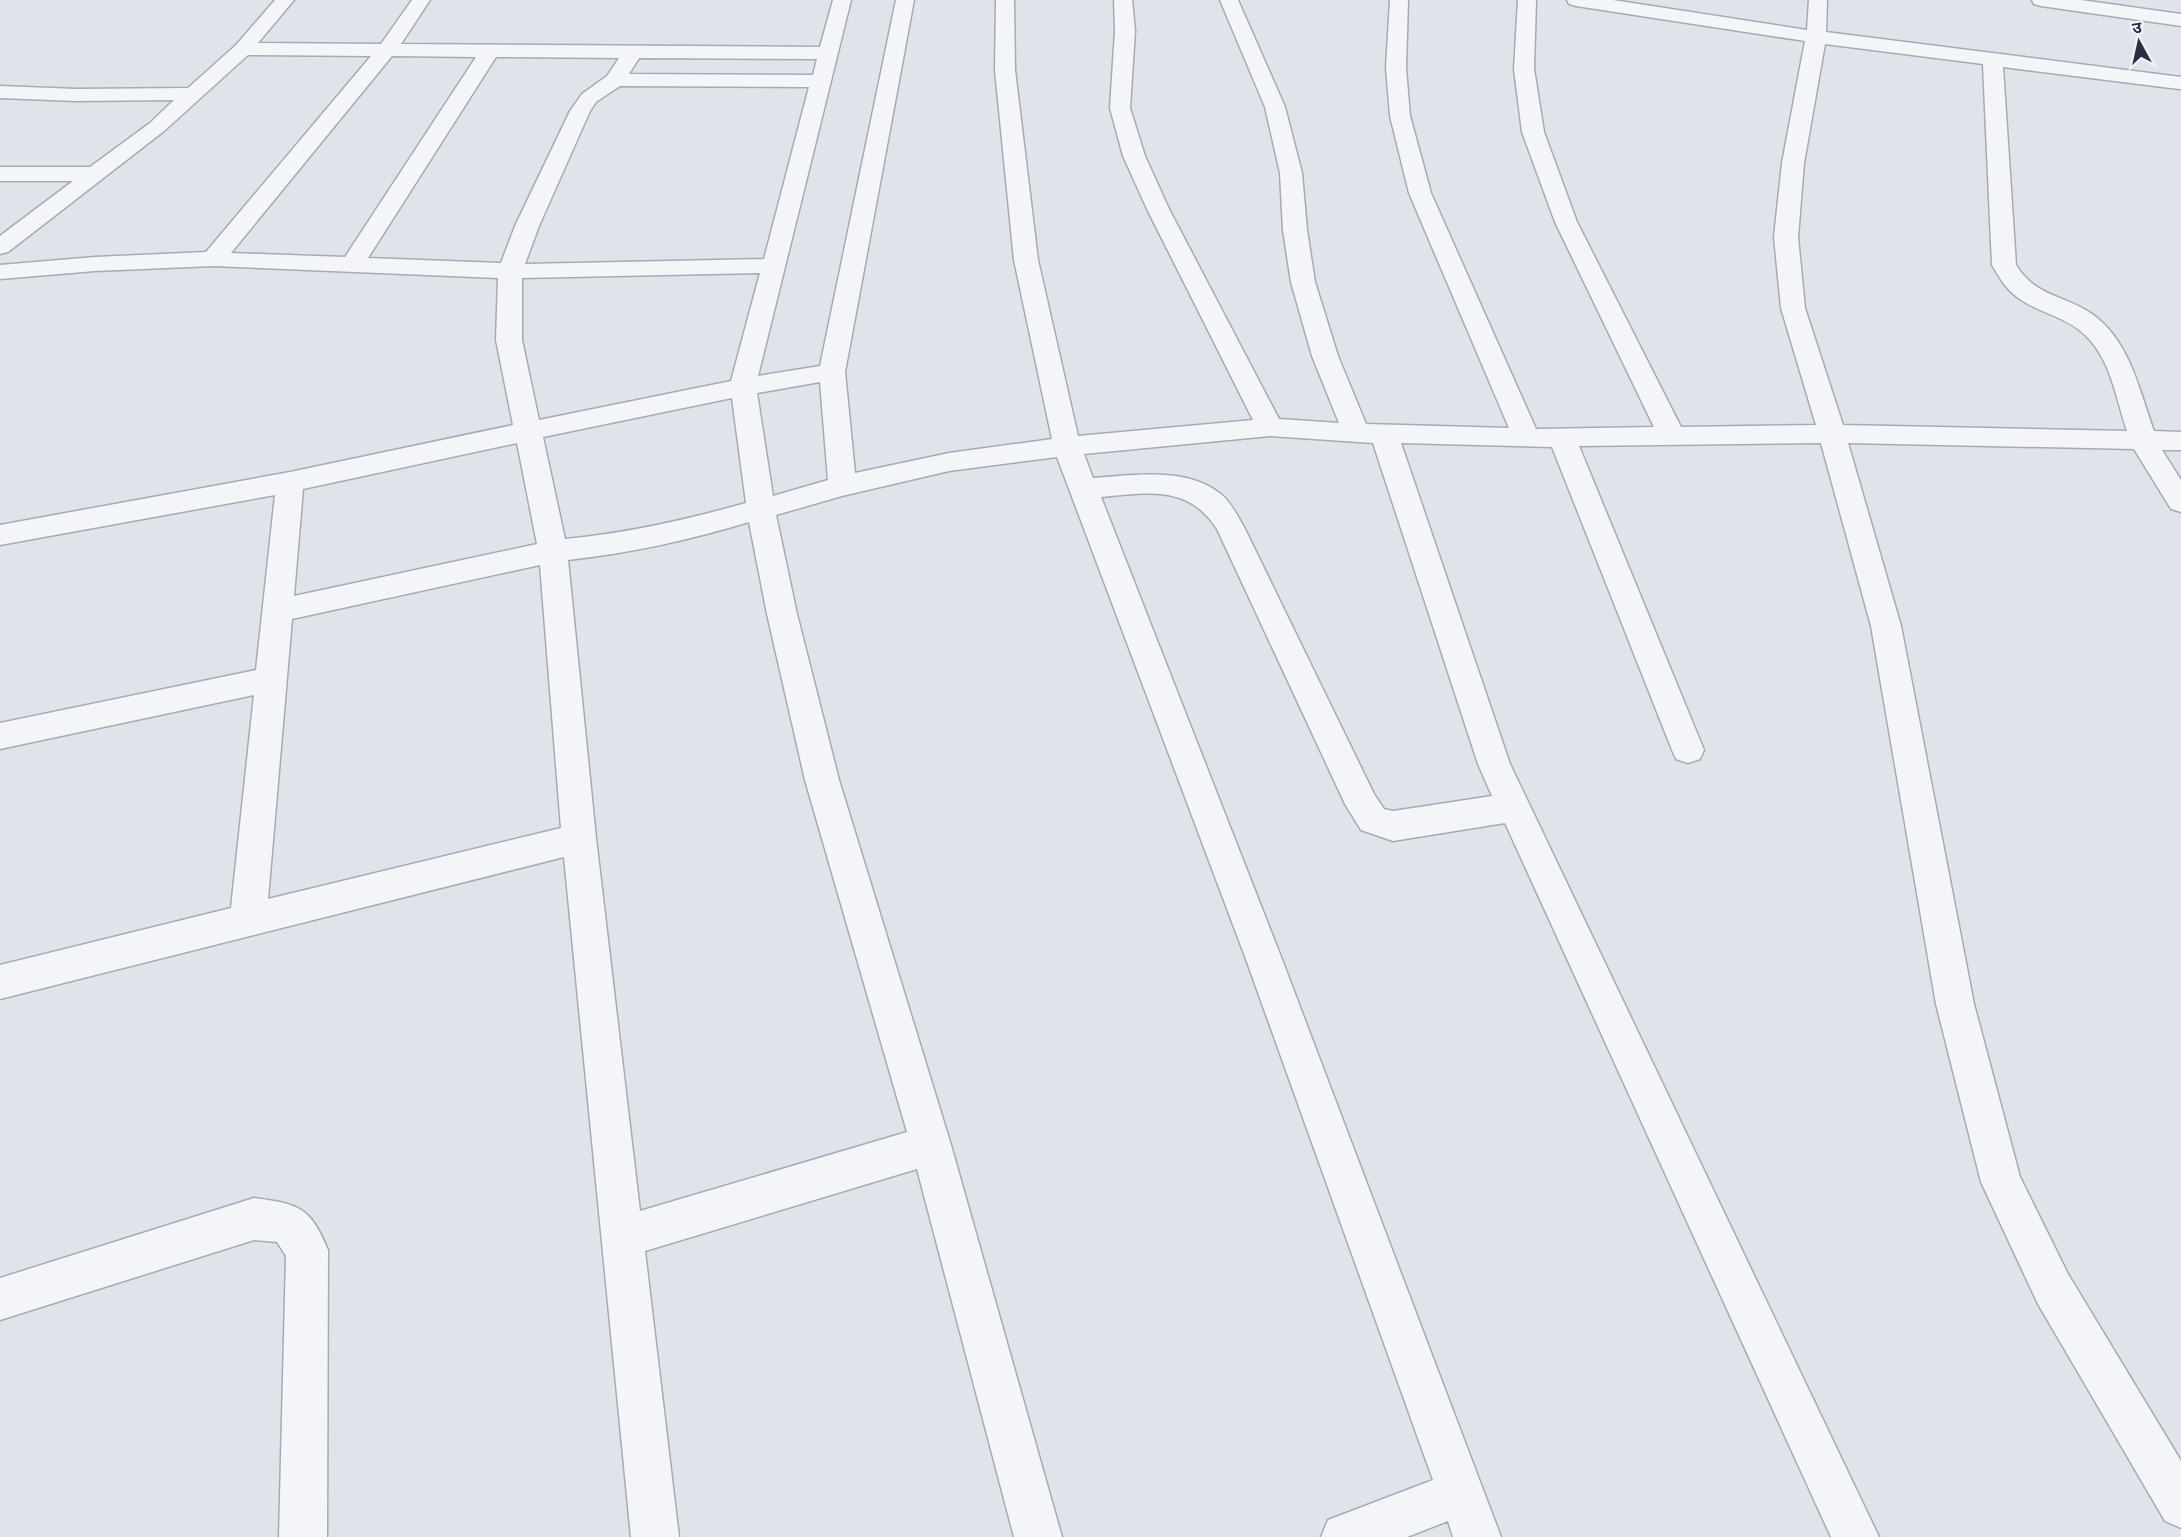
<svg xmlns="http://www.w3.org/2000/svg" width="2181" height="1537" font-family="'Source Sans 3','Noto Sans Devanagari',sans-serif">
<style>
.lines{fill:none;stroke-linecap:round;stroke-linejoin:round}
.minor-casing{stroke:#a5abb4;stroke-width:3}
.minor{fill:#f3f5f8;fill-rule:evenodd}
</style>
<rect width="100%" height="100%" fill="#e0e4ea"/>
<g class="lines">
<defs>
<g id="minor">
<path d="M 275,0 L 294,0 L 258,43 L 381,44 L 412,0 L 430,0 L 401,44 L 820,47 L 833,0 L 851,0 L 758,376 L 820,366 L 896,0 L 914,0 L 845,372 L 855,473 L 949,453 L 1052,439 L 1014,260 L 995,70 L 996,0 L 1014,0 L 1015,70 L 1038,260 L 1078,436 L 1253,420 L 1147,209 L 1123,156 L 1110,108 L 1115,31 L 1114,0 L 1132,0 L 1135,31 L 1130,108 L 1145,156 L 1169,209 L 1279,419 L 1339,423 L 1312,356 L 1291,282 L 1283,230 L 1280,173 L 1265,107 L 1220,0 L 1238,0 L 1285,107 L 1302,173 L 1307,230 L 1315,282 L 1338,356 L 1366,424 L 1509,428 L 1409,193 L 1390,116 L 1386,68 L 1390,0 L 1408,0 L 1406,68 L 1410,116 L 1431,193 L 1536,429 L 1654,427 L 1555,222 L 1522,132 L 1514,69 L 1518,0 L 1536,0 L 1534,69 L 1544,132 L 1577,222 L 1681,427 L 1816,425 L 1781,308 L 1774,237 L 1782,163 L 1805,41 L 1576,6 L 1569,4 L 1567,0 L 1613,0 L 1807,30 L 1809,0 L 1827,0 L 1826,32 L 2181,77 L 2181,89 L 2179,89 L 2003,67 L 2016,265 C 2037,298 2063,294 2092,314 C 2130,341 2139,390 2154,431 L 2181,432 L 2181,450 L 2162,450 L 2181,480 L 2181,512 L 2171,509 L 2134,449 L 1848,443 L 1901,626 L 1974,1004 L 2020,1177 L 2068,1274 L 2181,1461 L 2181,1528 L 2165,1521 L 2038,1304 L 1981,1182 L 1936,1004 L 1871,626 L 1821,443 L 1579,446 L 1704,750 L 1700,759 L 1688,763 L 1676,759 L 1672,750 L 1552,447 L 1401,443 L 1510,764 L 1879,1537 L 1831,1537 L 1505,823 L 1393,841 L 1361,830 L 1345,804 L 1217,529 C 1188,484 1147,493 1101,497 L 1283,962 L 1501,1537 L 1453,1537 L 1448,1521 L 1407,1537 L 1321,1537 L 1328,1520 L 1433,1480 L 1247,962 L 1057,457 L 949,471 L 842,496 L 776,515 L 797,614 L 839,780 L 951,1145 L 1062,1537 L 1014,1537 L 917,1169 L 645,1251 L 679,1537 L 631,1537 L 564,857 L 0,999 L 0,965 L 231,908 L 254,695 L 0,749 L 0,723 L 256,670 L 275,495 L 0,545 L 0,525 L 290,472 L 513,425 L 496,340 L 498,278 L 213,266 L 95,271 L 0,279 L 0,265 L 95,257 L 206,252 L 371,56 L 248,55 L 164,131 L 8,252 L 0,254 L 0,236 L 73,181 L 0,181 L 0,167 L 90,167 L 150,123 L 174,100 L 76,101 L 0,98 L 0,86 L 76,89 L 188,88 L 236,45 ZM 1825,44 L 1983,64 L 1992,265 C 1999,277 2006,289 2017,297 C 2038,313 2066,316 2085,335 C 2111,359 2116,399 2127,431 L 1843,425 L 1805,308 L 1798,237 L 1804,163 ZM 392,56 L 476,57 L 345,257 L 231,253 ZM 496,57 L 619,58 L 607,76 L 582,94 L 570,111 L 515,226 L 501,263 L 368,258 ZM 639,58 L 817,59 L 813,75 L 629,74 ZM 620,86 L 809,87 L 764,259 L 525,264 L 539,226 L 590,111 L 596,102 ZM 760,273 L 731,381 L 539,420 L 522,340 L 522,278 ZM 820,382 L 828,480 L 773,496 L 757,393 ZM 732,398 L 746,503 C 686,520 627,533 565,539 L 543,437 ZM 1270,436 L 1373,443 L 1478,764 L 1492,796 L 1393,811 L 1384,809 L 1374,794 L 1244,527 C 1238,517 1232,504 1223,496 C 1190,466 1134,475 1093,478 L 1084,454 ZM 517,443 L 537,544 L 294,596 L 303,489 ZM 749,522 L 767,614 L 805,780 L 907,1132 L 640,1211 L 596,838 L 568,560 C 630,553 690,540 749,522 ZM 540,565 L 561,828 L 268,899 L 292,619 Z"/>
<path d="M 2032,0 L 2081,0 L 2181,14 L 2181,26 L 2041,6 L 2034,4 Z"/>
<path d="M 254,1198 C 298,1204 310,1206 328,1250 L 327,1537 L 279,1537 L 286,1256 L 277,1242 L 254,1240 L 0,1320 L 0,1278 Z"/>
</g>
</defs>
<!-- minor casing -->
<use href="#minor" class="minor-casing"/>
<!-- minor -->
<use href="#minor" class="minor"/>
</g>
<!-- north arrow -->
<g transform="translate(2139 42) rotate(352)" stroke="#f0f3f7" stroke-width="4.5" paint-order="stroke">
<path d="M0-4.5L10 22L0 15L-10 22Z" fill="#283142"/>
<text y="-9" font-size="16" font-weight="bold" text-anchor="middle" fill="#283142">उ</text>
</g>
</svg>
